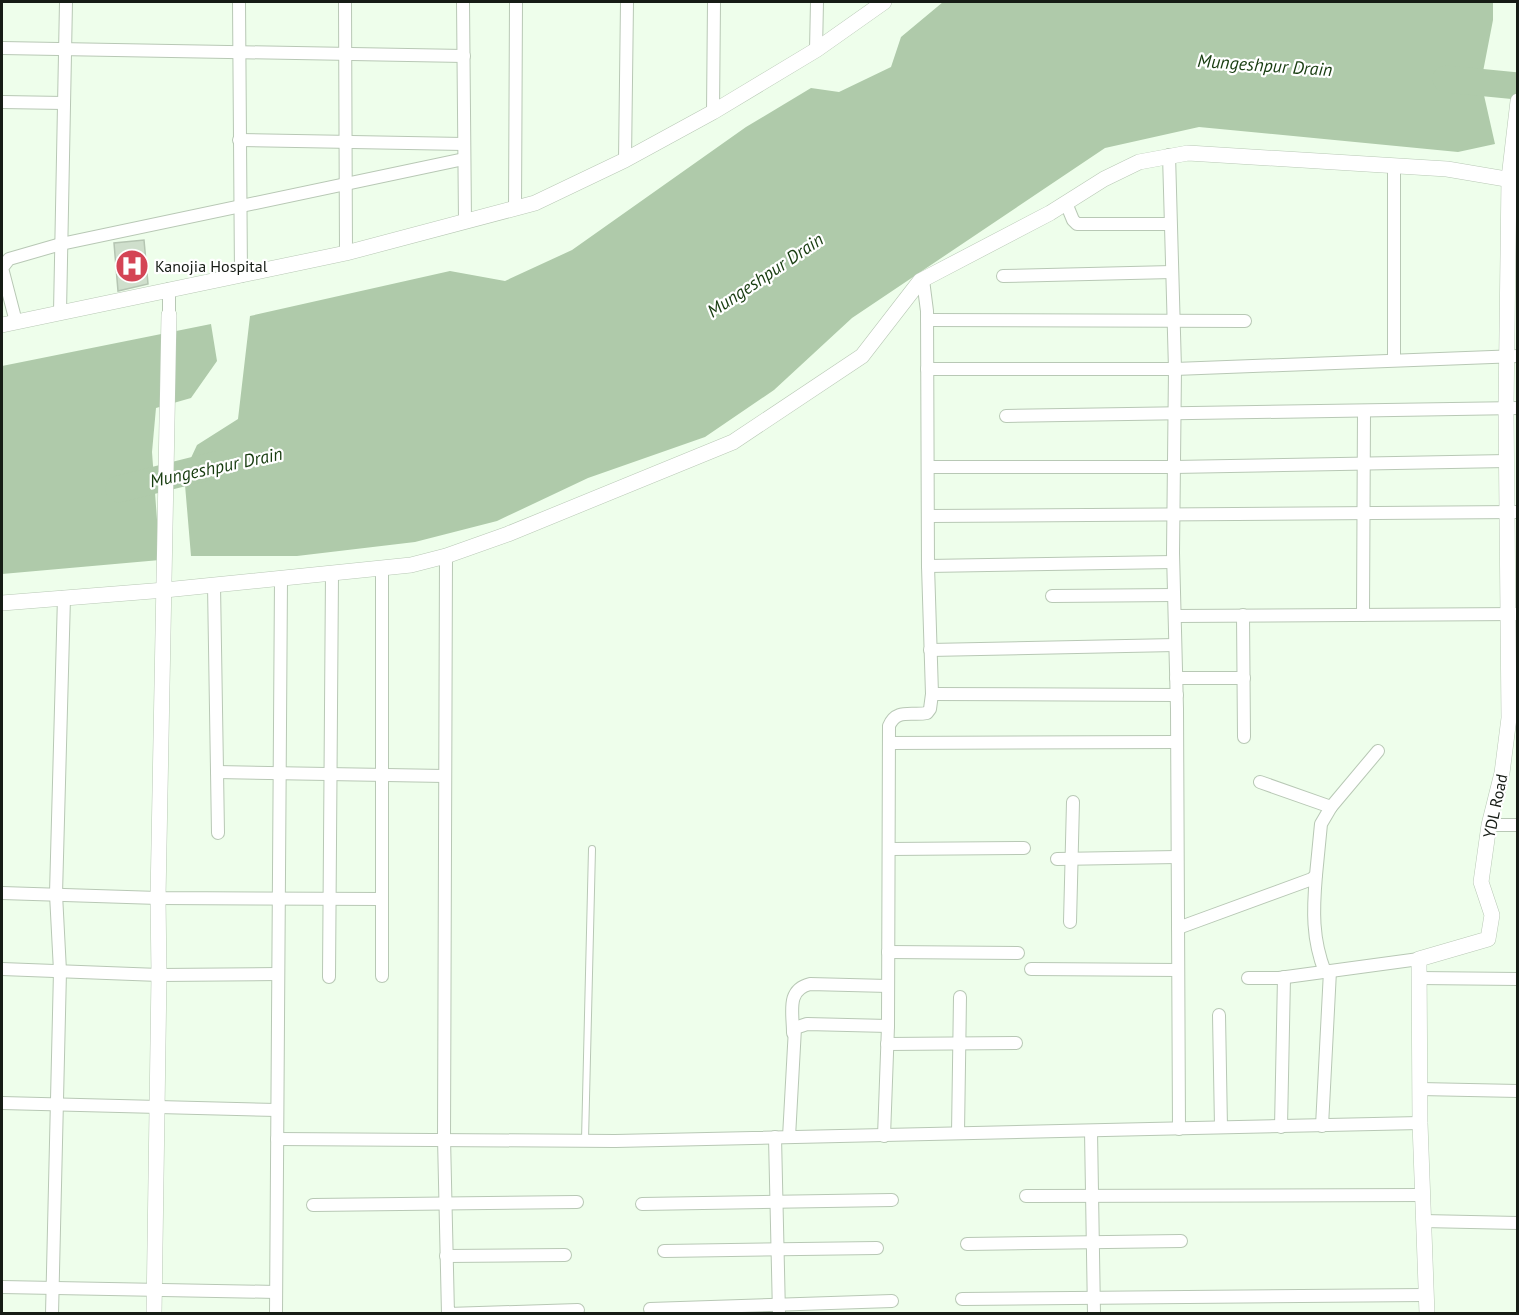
<svg xmlns="http://www.w3.org/2000/svg" width="1519" height="1315" font-family="'PT Sans',sans-serif">
<style>
.water{fill:#afcaaa}
.lines{fill:none;stroke-linecap:round;stroke-linejoin:round}
.river{stroke:#afcaaa;stroke-width:27}
.building{fill:#cfdfcc;stroke:#b5c5b2;stroke-width:1.5}
.service-casing{stroke:#b8c8b5;stroke-width:8}
.minor-casing{stroke:#b8c8b5;stroke-width:14}
.tertiary-casing{stroke:#b8c8b5;stroke-width:16}
.service{stroke:#fff;stroke-width:6}
.minor{stroke:#fff;stroke-width:12}
.tertiary{stroke:#fff;stroke-width:15}
.labels{text-anchor:middle;dominant-baseline:central;stroke-width:4.5;stroke-linejoin:round;paint-order:stroke}
.poi-label{font-size:16px;fill:#161c15;stroke:#fff;text-anchor:start}
.street-label{font-size:16px;fill:#161c15;stroke:#fff}
.water-label{font-size:18px;font-style:italic;fill:#173c0f;stroke:#fff}
</style>
<rect width="100%" height="100%" fill="#eefeeb"/>
<!-- water -->
<g class="water">
<path d="M 943,2 L 1493,2 L 1493,20 L 1481,82 L 1495,144 L 1458,152 L 1199,127 L 1105,148 L 852,318 L 774,390 L 705,437 L 588,478 L 497,521 L 415,542 L 297,556 L 191,556 L 184,473 L 197,445 L 238,419 L 250,316 L 450,271 L 505,281 L 572,250 L 746,127 L 811,88 L 839,92 L 891,67 L 901,37 Z"/>
<path d="M 211,324 L 217,361 L 191,398 L 156,408 L 152,452 L 160,560 L 2,574 L 2,366 Z"/>
</g>
<g class="lines">
<!-- river -->
<g class="river">
<path d="M 1446,79 L 1518,86"/>
<path d="M 119,489 L 219,464"/>
</g>
</g>
<!-- building -->
<path class="building" d="M 144,240 L 148,284 L 118,291 L 114,243 Z"/>
<g class="lines">
<defs>
<path id="service" d="M 585,1140 L 592,849"/>
<g id="minor">
<path d="M 239,2 L 241,276"/>
<path d="M 345,2 L 346,253"/>
<path d="M 463,2 L 465,222"/>
<path d="M 2,48 L 464,56"/>
<path d="M 816,50 L 817,2"/>
<path d="M 2,102 L 64,103"/>
<path d="M 713,112 L 714,2"/>
<path d="M 239,140 L 464,144"/>
<path d="M 1169,155 L 1175,369 L 1173,553 L 1177,709 L 1179,1129"/>
<path d="M 625,160 L 627,2"/>
<path d="M 1394,165 L 1394,360"/>
<path d="M 1066,203 L 1073,220 L 1077,224 L 1170,224"/>
<path d="M 515,209 L 516,2"/>
<path d="M 1003,276 L 1172,272"/>
<path d="M 60,312 L 66,2"/>
<path d="M 169,315 L 169,289"/>
<path d="M 927,320 L 1245,321"/>
<path d="M 16,322 L 2,268 L 9,259 L 61,244 L 464,159"/>
<path d="M 927,369 L 1175,369 L 1518,356"/>
<path d="M 1006,416 L 1518,408"/>
<path d="M 929,467 L 1174,467 L 1507,461"/>
<path d="M 929,516 L 1518,512"/>
<path d="M 446,556 L 444,1138 L 448,1314 L 578,1310"/>
<path d="M 928,566 L 1173,562"/>
<path d="M 382,569 L 382,976"/>
<path d="M 214,585 L 218,833"/>
<path d="M 1052,596 L 1174,595"/>
<path d="M 1243,615 L 1244,737"/>
<path d="M 1363,615 L 1364,411"/>
<path d="M 1175,616 L 1518,614"/>
<path d="M 930,650 L 1175,645"/>
<path d="M 1176,678 L 1244,678"/>
<path d="M 932,694 L 1177,695"/>
<path d="M 889,743 L 1177,742"/>
<path d="M 217,772 L 445,776"/>
<path d="M 1260,782 L 1331,807"/>
<path d="M 1489,825 L 1518,825"/>
<path d="M 890,849 L 1024,848"/>
<path d="M 1057,859 L 1177,857"/>
<path d="M 1316,875 C 1313,910 1312,939 1325,972"/>
<path d="M 2,893 L 158,898 L 382,899"/>
<path d="M 1070,922 L 1073,802"/>
<path d="M 1178,928 L 1312,879 L 1316,875 L 1321,824 L 1331,807 L 1378,751"/>
<path d="M 888,952 L 1018,953"/>
<path d="M 2,969 L 159,975 L 278,974"/>
<path d="M 1031,969 L 1178,970"/>
<path d="M 329,977 L 332,574"/>
<path d="M 1248,978 L 1279,978 L 1419,959"/>
<path d="M 1419,978 L 1518,979"/>
<path d="M 1219,1015 L 1221,1127"/>
<path d="M 793,1033 C 793,1012 786,990 810,984 L 888,986"/>
<path d="M 887,1044 L 1016,1043"/>
<path d="M 1420,1089 L 1518,1091"/>
<path d="M 2,1103 L 277,1110"/>
<path d="M 1322,1126 L 1330,971"/>
<path d="M 1281,1127 L 1284,977"/>
<path d="M 1091,1131 L 1094,1314"/>
<path d="M 958,1133 L 960,997"/>
<path d="M 884,1136 L 888,1026 L 889,726 C 896,708 912,716 927,713 L 930,709 L 932,694 L 928,566 L 927,311 L 923,280"/>
<path d="M 775,1137 L 779,1314"/>
<path d="M 789,1137 L 795,1028 L 807,1024 L 888,1026"/>
<path d="M 277,1139 L 615,1141 L 1420,1123"/>
<path d="M 1026,1196 L 1423,1195"/>
<path d="M 642,1204 L 892,1200"/>
<path d="M 313,1205 L 577,1202"/>
<path d="M 1423,1221 L 1518,1223"/>
<path d="M 967,1244 L 1181,1241"/>
<path d="M 664,1251 L 877,1248"/>
<path d="M 446,1256 L 565,1255"/>
<path d="M 2,1287 L 276,1292"/>
<path d="M 962,1299 L 1426,1295"/>
<path d="M 650,1309 L 892,1301"/>
<path d="M 52,1314 L 60,971 L 56,894 L 64,597"/>
<path d="M 276,1314 L 281,579"/>
</g>
<g id="tertiary">
<path d="M 2,325 L 346,253 L 535,203 L 625,160 L 713,112 L 816,50 L 884,2"/>
<path d="M 2,603 L 165,590 L 411,565 L 446,556 L 508,534 L 733,442 L 862,356 L 920,281 L 1050,213 L 1104,179 L 1139,162 L 1188,153 L 1447,169 L 1518,181"/>
<path d="M 154,1314 L 159,975 L 158,898 L 169,315"/>
<path d="M 1427,1314 L 1420,1123 L 1419,959 L 1488,939 L 1492,915 L 1481,882 L 1489,825 L 1502,773 L 1509,718 L 1506,409 L 1509,178 L 1518,101"/>
</g>
</defs>
<!-- service casing -->
<use href="#service" class="service-casing"/>
<!-- minor casing -->
<use href="#minor" class="minor-casing"/>
<!-- tertiary casing -->
<use href="#tertiary" class="tertiary-casing"/>
<!-- service -->
<use href="#service" class="service"/>
<!-- minor -->
<use href="#minor" class="minor"/>
<!-- tertiary -->
<use href="#tertiary" class="tertiary"/>
</g>
<!-- icons -->
<defs>
<symbol id="hospital-disc" viewBox="-11 -11 22 22"><circle r="9.5" fill="#d44455" stroke="#fff"/><path d="M-5-5h3v3.5h4V-5h3V5h-3V1.5h-4V5h-3Z" fill="#fff"/></symbol>
</defs>
<g fill-rule="evenodd">
<use href="#hospital-disc" x="113" y="247" width="38" height="38"/>
</g>
<g class="labels">
<!-- poi labels -->
<g class="poi-label">
<text x="155" y="266">Kanojia Hospital</text>
</g>
<!-- street labels -->
<g class="street-label">
<text transform="translate(1495 806) rotate(-78)">YDL Road</text>
</g>
<!-- water labels -->
<g class="water-label">
<text transform="translate(1265 65) rotate(4)">Mungeshpur Drain</text>
<text transform="translate(765 275) rotate(-34)">Mungeshpur Drain</text>
<text transform="translate(216 467) rotate(-12)">Mungeshpur Drain</text>
</g>
</g>
<!-- border -->
<rect width="1519" height="1315" fill="none" stroke="#161c15" stroke-width="6"/>
</svg>
